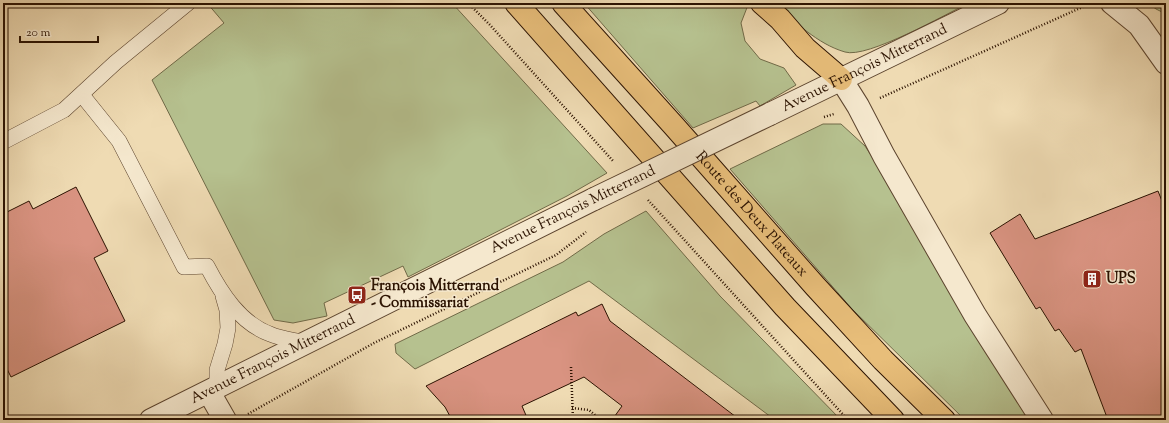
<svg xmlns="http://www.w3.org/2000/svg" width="1169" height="423" font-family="'Sorts Mill Goudy',serif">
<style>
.green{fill:#b6c18f;stroke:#706a48}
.building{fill:#d99381;stroke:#2b1201}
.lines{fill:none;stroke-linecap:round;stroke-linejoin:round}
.service-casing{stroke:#5c442e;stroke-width:16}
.minor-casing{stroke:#5c442e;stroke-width:24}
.primary-casing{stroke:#2b1201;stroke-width:24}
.path{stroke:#2b1201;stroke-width:2.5;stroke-dasharray:1 2;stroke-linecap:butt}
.service{stroke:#f5e8ce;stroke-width:15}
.minor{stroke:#f5e8ce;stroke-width:22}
.primary{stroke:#e8be7a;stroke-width:22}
.minor-bridge-casing{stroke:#5c442e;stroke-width:24;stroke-linecap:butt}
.minor-bridge{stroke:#f5e8ce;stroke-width:22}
.labels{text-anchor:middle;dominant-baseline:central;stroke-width:3;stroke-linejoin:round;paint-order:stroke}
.street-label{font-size:15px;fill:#2b1201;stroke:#f5e8ce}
.poi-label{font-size:15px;font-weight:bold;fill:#2b1201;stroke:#f5e8ce;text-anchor:start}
</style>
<rect width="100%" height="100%" fill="#efdbb3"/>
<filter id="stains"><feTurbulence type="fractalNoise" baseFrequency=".005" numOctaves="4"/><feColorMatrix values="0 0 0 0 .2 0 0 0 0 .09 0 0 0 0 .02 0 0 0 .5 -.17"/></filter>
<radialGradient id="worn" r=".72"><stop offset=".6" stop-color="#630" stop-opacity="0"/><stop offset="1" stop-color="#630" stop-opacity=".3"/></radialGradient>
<!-- green -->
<g class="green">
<path d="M 207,3 L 452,3 L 607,173 L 567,196 L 408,277 L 403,266 L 324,303 L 327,316 L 293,323 L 274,320 L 152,80 L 224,23 Z"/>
<path d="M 584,3 L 745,3 L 748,5 L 741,23 L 745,41 L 760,59 L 784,68 L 796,85 L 760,106 L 756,101 L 693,128 Z"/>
<path d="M 772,3 L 969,3 C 946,14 867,59 845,52 C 817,44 795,21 772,3 Z"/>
<path d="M 1148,3 L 1166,3 L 1166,14 L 1156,9 Z"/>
<path d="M 823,124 L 841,124 L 865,146 L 882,172 L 1032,420 L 965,420 L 852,309 L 730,169 Z"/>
<path d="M 646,211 L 720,296 L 841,420 L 775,420 L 589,281 L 415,369 L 396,353 L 395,344 L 563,262 L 604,234 Z"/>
</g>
<!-- building -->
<g class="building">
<path d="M 76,187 L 108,251 L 94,258 L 125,321 L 11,377 L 3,361 L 3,214 L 29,201 L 33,209 Z"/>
<path d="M 1158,191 L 1166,211 L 1166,415 L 1154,420 L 1108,420 L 1081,349 L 1075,352 L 1059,329 L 1055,331 L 1040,307 L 1036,309 L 990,233 L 1020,214 L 1035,239 Z"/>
<path d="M 602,304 L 610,321 L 740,420 L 612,420 L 622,406 L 584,377 L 522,406 L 528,420 L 452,420 L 445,407 L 426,386 L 576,312 L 578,316 Z"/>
</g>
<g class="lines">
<defs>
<g id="service">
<path d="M 82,95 L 119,141 L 184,267 L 207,266 C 221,293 240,323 270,334 C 281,339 295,340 306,343"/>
<path d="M 3,142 L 64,110 L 116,62 L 188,3"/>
<path d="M 217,387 L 217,370 L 225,344 L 228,328 L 227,310 L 223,296"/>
</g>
<g id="minor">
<path d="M 1112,3 L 1139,25 L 1166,63"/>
<path d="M 841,79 L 858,106 L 884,156 L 975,315 L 1042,420"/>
<path id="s1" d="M 770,114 L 998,3"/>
<path d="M 209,392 L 225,420"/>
<path id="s2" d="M 151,420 L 594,199"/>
</g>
<g id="primary">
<path d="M 516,3 L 785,307 L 893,420"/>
<path id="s3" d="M 563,3 L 674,126 L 815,286 L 883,360 L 944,420"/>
<path d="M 762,3 L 780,19 L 805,48 L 841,79"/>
</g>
</defs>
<!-- service casing -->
<use href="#service" class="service-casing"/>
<!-- minor casing -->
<use href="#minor" class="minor-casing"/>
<!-- primary casing -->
<use href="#primary" class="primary-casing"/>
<!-- path -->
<g class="path">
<path d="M 468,3 L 490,25 L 614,162"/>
<path d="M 880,98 L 1087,5"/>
<path d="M 824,117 L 834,114"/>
<path d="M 648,200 L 848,420"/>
<path d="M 571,367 L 573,420"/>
<path d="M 572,408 L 589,410 L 601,420"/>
<path d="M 248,414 L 374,343 L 556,255 L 586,232"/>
</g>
<!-- service -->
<use href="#service" class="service"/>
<!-- minor -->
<use href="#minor" class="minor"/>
<!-- primary -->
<use href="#primary" class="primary"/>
<defs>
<path id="minor-bridge" d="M 594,199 L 770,114"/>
</defs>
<!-- minor-bridge casing -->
<use href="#minor-bridge" class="minor-bridge-casing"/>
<!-- minor-bridge -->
<use href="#minor-bridge" class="minor-bridge"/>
</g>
<!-- icons -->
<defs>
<symbol id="building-square" viewBox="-11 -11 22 22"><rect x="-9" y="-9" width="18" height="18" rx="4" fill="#8f2418" stroke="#f5e8ce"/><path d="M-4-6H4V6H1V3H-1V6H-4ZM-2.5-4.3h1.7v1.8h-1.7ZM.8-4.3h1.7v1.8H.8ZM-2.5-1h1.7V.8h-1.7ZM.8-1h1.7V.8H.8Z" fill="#fff"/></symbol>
<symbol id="bus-square" viewBox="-11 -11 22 22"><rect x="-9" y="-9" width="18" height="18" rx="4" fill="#8f2418" stroke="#f5e8ce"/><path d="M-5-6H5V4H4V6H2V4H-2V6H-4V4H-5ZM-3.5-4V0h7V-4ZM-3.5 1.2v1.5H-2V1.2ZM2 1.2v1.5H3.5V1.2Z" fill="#fff"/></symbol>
</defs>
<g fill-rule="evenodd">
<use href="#building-square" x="1081" y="268" width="22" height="22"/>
<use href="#bus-square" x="346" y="284" width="22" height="22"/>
</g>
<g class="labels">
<!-- street labels -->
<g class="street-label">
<text stroke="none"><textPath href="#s1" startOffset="105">Avenue François Mitterrand</textPath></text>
<text transform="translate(573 210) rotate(-26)">Avenue François Mitterrand</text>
<text stroke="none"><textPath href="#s3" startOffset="283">Route des Deux Plateaux</textPath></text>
<text stroke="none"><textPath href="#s2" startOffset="136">Avenue François Mitterrand</textPath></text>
</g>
<!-- poi labels -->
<g class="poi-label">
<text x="1106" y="279">UPS</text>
<text x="371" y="286">François Mitterrand<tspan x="371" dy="17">- Commissariat</tspan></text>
</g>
</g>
<!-- margin -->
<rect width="1169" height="423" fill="none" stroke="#efdbb3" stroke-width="16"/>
<rect x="4" y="4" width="1161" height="415" fill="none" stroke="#2b1201" stroke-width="2"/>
<rect x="8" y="8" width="1153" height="407" fill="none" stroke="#2b1201"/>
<!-- scale -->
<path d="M20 36v6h78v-6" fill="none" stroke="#2b1201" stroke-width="2"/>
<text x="26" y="36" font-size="12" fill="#2b1201" stroke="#f5e8ce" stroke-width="3" paint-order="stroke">20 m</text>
<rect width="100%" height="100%" filter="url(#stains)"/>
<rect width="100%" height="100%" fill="url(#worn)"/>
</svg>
